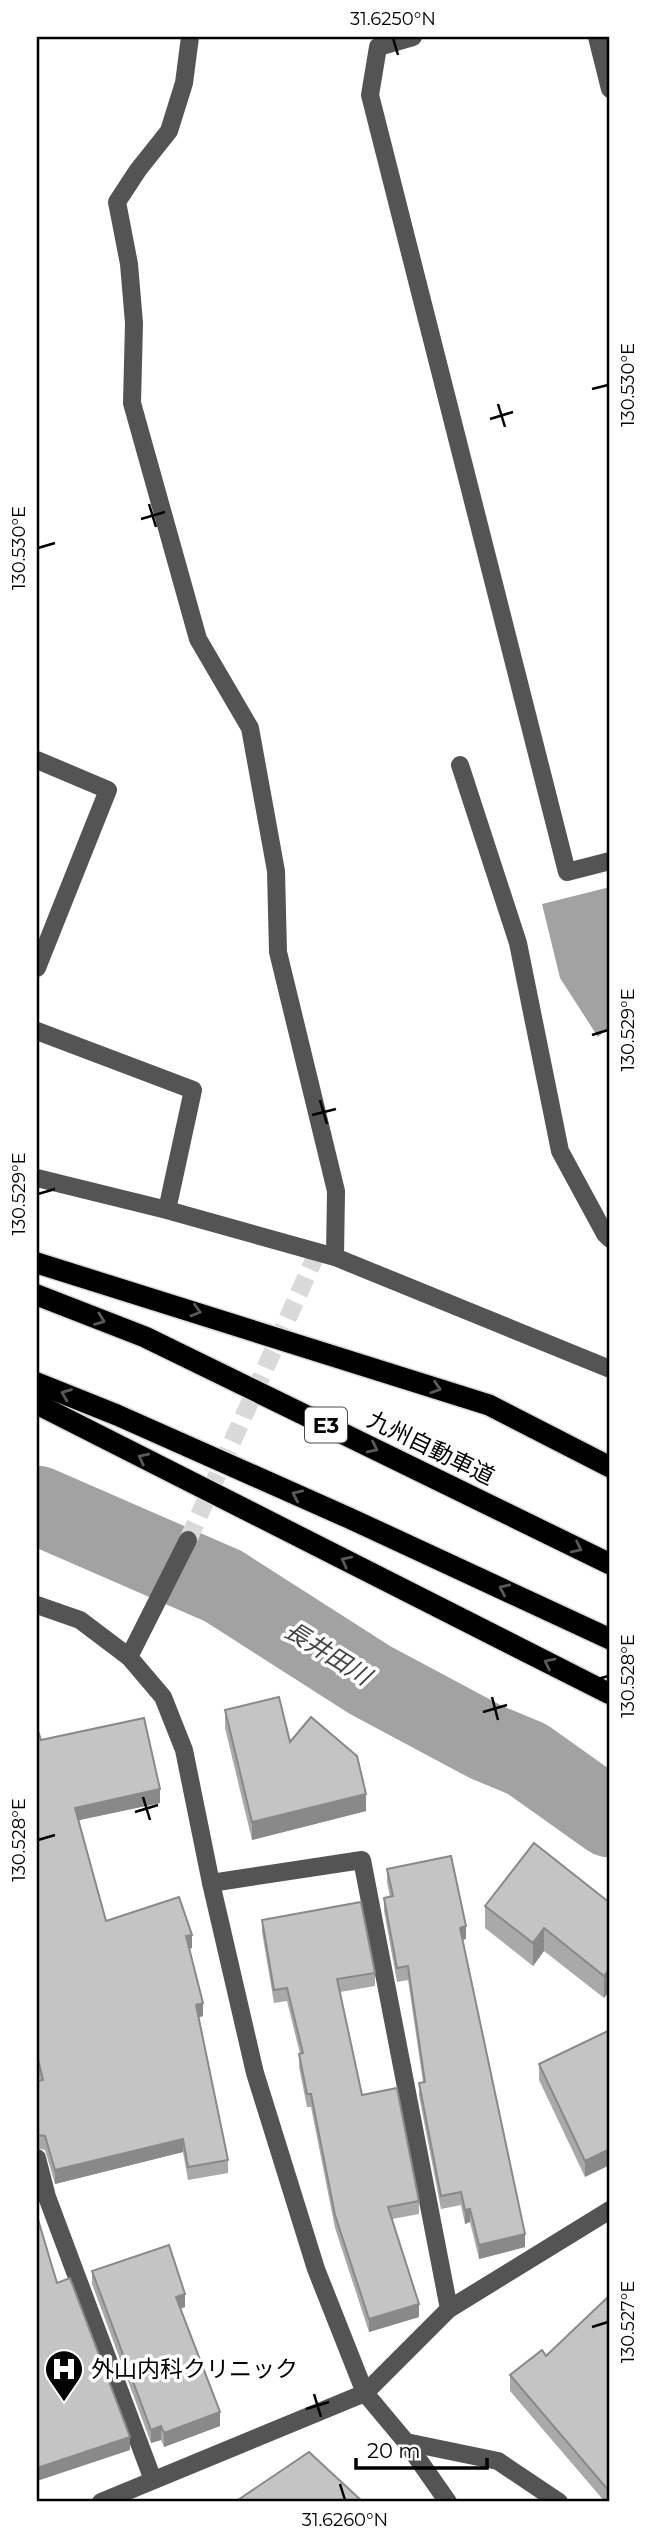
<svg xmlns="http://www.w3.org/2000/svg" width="647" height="2539" font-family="Montserrat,'Noto Sans JP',sans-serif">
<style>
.water{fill:#a2a2a2}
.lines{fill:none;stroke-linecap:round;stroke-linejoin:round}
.river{stroke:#a2a2a2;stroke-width:79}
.minor-tunnel{stroke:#d9d9d9;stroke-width:18;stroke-dasharray:18 9;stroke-linecap:butt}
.highway-casing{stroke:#dbdbdb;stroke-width:24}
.minor{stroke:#545454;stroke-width:18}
.highway{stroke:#000;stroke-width:21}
.wall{fill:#a9a9a9}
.shaded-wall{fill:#898989}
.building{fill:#c4c4c4;stroke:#898989;stroke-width:2}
.oneway{stroke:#595959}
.ticks{fill:none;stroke:#000;stroke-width:2.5}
.labels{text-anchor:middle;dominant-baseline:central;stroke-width:7;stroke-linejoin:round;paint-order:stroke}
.shield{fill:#fff;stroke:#4c4c4c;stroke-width:2}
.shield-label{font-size:21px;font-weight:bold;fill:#000}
.street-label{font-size:23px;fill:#000;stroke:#fff}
.poi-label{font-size:23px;fill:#000;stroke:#fff;text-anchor:start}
.water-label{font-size:24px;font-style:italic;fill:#434343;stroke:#fff}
.neatline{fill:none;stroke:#000;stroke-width:2.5}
.ticks-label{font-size:18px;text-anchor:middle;fill:#000}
</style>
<rect width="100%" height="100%" fill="#fff"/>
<!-- water -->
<path class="water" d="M 610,887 L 610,1026 L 598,1037 L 560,978 L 542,904 Z"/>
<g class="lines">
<!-- river -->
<path class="river" d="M 37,1505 L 223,1586 L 370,1680 L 486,1742 L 527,1759 L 610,1818"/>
<!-- minor-tunnel -->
<path class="minor-tunnel" d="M 188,1540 L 317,1253"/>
<defs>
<g id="highway">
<path d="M 37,1263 L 489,1405 L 610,1467"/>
<path d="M 37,1295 L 145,1337 L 610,1564"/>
<path d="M 37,1383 L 117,1415 L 349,1518 L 610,1639"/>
<path d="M 37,1404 L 610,1694"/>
</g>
</defs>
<!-- highway casing -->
<use href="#highway" class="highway-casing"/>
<!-- minor -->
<g class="minor">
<path d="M 190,37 L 184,83 L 169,131 L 138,170 L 117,202 L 129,264 L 134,323 L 132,403 L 198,639 L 250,728 L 276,871 L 278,952 L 336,1191 L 335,1257"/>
<path d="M 413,37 L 378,47 L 370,95 L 567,872 L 610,861"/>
<path d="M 597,37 L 610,89"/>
<path d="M 37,760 L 108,790 L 37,968"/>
<path d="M 460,765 L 518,943 L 560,1151 L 605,1234 L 610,1239"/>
<path d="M 37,1031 L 193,1090 L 167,1210"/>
<path d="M 37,1178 L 167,1210 L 335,1257 L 610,1369"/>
<path d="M 37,1605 L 80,1620 L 129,1657 L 163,1697 L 184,1750 L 211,1883 L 255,2073 L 316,2269 L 365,2393 L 406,2442 L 448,2502"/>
<path d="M 129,1657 L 188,1540"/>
<path d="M 211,1883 L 362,1860 L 449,2309"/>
<path d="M 37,2158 L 47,2197 L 153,2480"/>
<path d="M 406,2442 L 498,2461 L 559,2502"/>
<path d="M 101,2502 L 365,2393 L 449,2309 L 610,2210"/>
</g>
<!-- highway -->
<use href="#highway" class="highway"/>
</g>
<!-- wall -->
<g class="wall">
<path d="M 225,1710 L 290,1742 L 366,1811 L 252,1840 L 225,1728 Z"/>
<path d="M 37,1728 L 41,1740 L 160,1803 L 79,1820 L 106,1921 L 192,1948 L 189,1949 L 203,2016 L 199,2017 L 228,2160 L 228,2173 L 188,2180 L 183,2152 L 55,2184 L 45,2150 L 37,2148 L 37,2081 L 40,2081 L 37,2068 Z"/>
<path d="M 387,1869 L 466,1939 L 462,1940 L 525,2247 L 479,2259 L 470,2222 L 465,2224 L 461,2205 L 441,2209 L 419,2096 L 419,2083 L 423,2082 L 408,1980 L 397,1982 L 384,1911 L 384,1898 L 390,1897 L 387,1882 Z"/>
<path d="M 610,1903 L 604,1998 L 544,1951 L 533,1966 L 485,1928 L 485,1906 Z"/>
<path d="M 262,1920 L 375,1973 L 375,1986 L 340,1992 L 362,2095 L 419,2201 L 419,2214 L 392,2219 L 419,2317 L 369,2332 L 335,2228 L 311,2107 L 307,2107 L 299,2067 L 300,2054 L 287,2001 L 274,2003 L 262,1932 Z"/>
<path d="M 610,2030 L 585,2177 L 539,2080 L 539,2064 Z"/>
<path d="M 92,2271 L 185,2307 L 181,2308 L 220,2426 L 164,2447 L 161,2440 L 151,2443 L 92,2284 Z"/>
<path d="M 610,2295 L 610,2502 L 605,2502 L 510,2391 L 510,2375 L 546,2356 Z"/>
</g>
<!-- shaded-wall -->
<g class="shaded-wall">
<path d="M 160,1789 L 160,1803 L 75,1821 L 75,1808 Z"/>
<path d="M 366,1794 L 366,1811 L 252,1840 L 252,1822 Z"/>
<path d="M 466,1926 L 466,1939 L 460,1941 L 460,1928 Z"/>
<path d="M 544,1928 L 544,1951 L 533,1966 L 533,1943 Z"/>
<path d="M 192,1935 L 192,1948 L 186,1950 L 186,1936 Z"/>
<path d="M 610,1968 L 610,1991 L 604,1998 L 604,1976 Z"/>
<path d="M 203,2003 L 203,2016 L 196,2018 L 196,2005 Z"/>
<path d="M 183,2139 L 183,2152 L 55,2184 L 55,2170 Z"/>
<path d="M 610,2149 L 610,2165 L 585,2177 L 585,2161 Z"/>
<path d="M 470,2209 L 470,2222 L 465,2224 L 465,2210 Z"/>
<path d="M 525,2234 L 525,2247 L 479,2259 L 479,2245 Z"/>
<path d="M 185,2294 L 185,2307 L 176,2310 L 176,2297 Z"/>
<path d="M 419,2304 L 419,2317 L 369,2332 L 369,2319 Z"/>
<path d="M 220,2412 L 220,2426 L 164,2447 L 164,2433 Z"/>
<path d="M 161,2426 L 161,2440 L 151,2443 L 151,2430 Z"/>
<path d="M 130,2437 L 130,2450 L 37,2481 L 37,2468 Z"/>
<path d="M 610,2489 L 610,2502 L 608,2502 L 608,2490 Z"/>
</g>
<!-- building -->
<g class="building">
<path d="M 279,1697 L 290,1742 L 311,1717 L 357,1756 L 366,1794 L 252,1822 L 225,1710 Z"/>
<path d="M 144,1718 L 160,1789 L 75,1808 L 106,1921 L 179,1897 L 192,1935 L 186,1936 L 203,2003 L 196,2005 L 228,2160 L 188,2167 L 183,2139 L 55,2170 L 45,2136 L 37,2135 L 37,2081 L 43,2080 L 37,2055 L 37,1728 L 41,1740 Z"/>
<path d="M 534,1843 L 610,1903 L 610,1968 L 604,1976 L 544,1928 L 533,1943 L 485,1906 Z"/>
<path d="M 451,1856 L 466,1926 L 460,1928 L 525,2234 L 479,2245 L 470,2209 L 465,2210 L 461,2192 L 441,2196 L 419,2083 L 425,2082 L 408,1966 L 397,1968 L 384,1898 L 393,1896 L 387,1869 Z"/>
<path d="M 361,1902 L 375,1973 L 337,1979 L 362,2095 L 397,2088 L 419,2201 L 388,2207 L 419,2304 L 369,2319 L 335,2215 L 311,2094 L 307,2094 L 299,2054 L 303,2053 L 287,1988 L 274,1990 L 262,1920 Z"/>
<path d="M 610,2030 L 610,2149 L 585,2161 L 539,2064 Z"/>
<path d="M 37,2216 L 57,2283 L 70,2278 L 130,2437 L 37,2468 Z"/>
<path d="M 169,2245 L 185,2294 L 176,2297 L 220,2412 L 164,2433 L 161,2426 L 151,2430 L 92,2271 Z"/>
<path d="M 610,2295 L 610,2489 L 608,2490 L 510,2375 L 542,2350 L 546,2356 Z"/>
<path d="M 309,2452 L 363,2502 L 235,2502 Z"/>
</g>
<!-- one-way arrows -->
<defs><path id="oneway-chevron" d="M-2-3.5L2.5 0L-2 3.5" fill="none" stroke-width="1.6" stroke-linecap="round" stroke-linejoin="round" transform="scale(1.75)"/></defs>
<g class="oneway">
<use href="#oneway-chevron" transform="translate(196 1311) rotate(17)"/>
<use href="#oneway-chevron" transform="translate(100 1320) rotate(21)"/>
<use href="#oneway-chevron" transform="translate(436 1388) rotate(18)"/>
<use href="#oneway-chevron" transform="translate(66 1394) rotate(-158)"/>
<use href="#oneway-chevron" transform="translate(373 1448) rotate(26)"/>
<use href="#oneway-chevron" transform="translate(143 1458) rotate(-153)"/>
<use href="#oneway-chevron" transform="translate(297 1495) rotate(-156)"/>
<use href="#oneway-chevron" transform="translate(577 1548) rotate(26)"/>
<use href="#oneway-chevron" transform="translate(346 1561) rotate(-153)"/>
<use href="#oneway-chevron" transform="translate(504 1589) rotate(-155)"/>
<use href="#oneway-chevron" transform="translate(549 1663) rotate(-154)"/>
</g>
<!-- ticks -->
<path class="ticks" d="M 393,38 L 398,55M 592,389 L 608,385M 498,404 L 505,427M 490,419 L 513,412M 149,504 L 156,527M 141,519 L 165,512M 38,548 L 55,543M 592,1035 L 608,1030M 320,1100 L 327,1124M 312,1115 L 336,1109M 38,1194 L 55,1189M 592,1681 L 608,1676M 492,1697 L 498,1720M 483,1712 L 507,1705M 143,1797 L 150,1820M 135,1812 L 158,1805M 38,1840 L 55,1835M 592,2327 L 608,2322M 314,2394 L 321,2417M 306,2409 L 329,2402M 340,2484 L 345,2500"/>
<!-- icons -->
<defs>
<symbol id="hospital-pin" viewBox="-11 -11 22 30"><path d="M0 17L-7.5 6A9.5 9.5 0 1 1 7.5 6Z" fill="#000" stroke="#fff"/><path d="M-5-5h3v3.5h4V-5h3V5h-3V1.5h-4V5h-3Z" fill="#fff"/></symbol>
</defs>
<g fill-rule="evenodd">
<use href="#hospital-pin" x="42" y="2347" width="44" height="60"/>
</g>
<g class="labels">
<!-- shield labels -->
<rect class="shield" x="305" y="1407.5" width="42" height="35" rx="5"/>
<g class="shield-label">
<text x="326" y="1425">E3</text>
</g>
<!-- street labels -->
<g class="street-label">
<text transform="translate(431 1448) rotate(26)">九州自動車道</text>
</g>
<!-- poi labels -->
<g class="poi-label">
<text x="91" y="2369">外山内科クリニック</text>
</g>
<!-- water labels -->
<g class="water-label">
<text transform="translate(328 1653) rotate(32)">長井田川</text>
</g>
</g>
<!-- border -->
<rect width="647" height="2539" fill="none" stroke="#ffffff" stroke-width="77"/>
<!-- scale -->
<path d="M356 2458v10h131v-10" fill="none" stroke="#000000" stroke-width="3.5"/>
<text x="367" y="2458" font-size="21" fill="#000000" stroke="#ffffff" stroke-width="5" paint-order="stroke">20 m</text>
<rect x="38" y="38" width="570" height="2462" class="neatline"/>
<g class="ticks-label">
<text x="393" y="25">31.6250°N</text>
<text transform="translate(628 385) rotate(-90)" y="6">130.530°E</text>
<text transform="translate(19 548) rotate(-90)" y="6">130.530°E</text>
<text transform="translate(628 1030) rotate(-90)" y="6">130.529°E</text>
<text transform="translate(19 1194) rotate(-90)" y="6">130.529°E</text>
<text transform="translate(628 1676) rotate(-90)" y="6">130.528°E</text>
<text transform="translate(19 1840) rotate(-90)" y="6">130.528°E</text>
<text transform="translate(628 2322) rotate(-90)" y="6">130.527°E</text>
<text x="345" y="2526">31.6260°N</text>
</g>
</svg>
